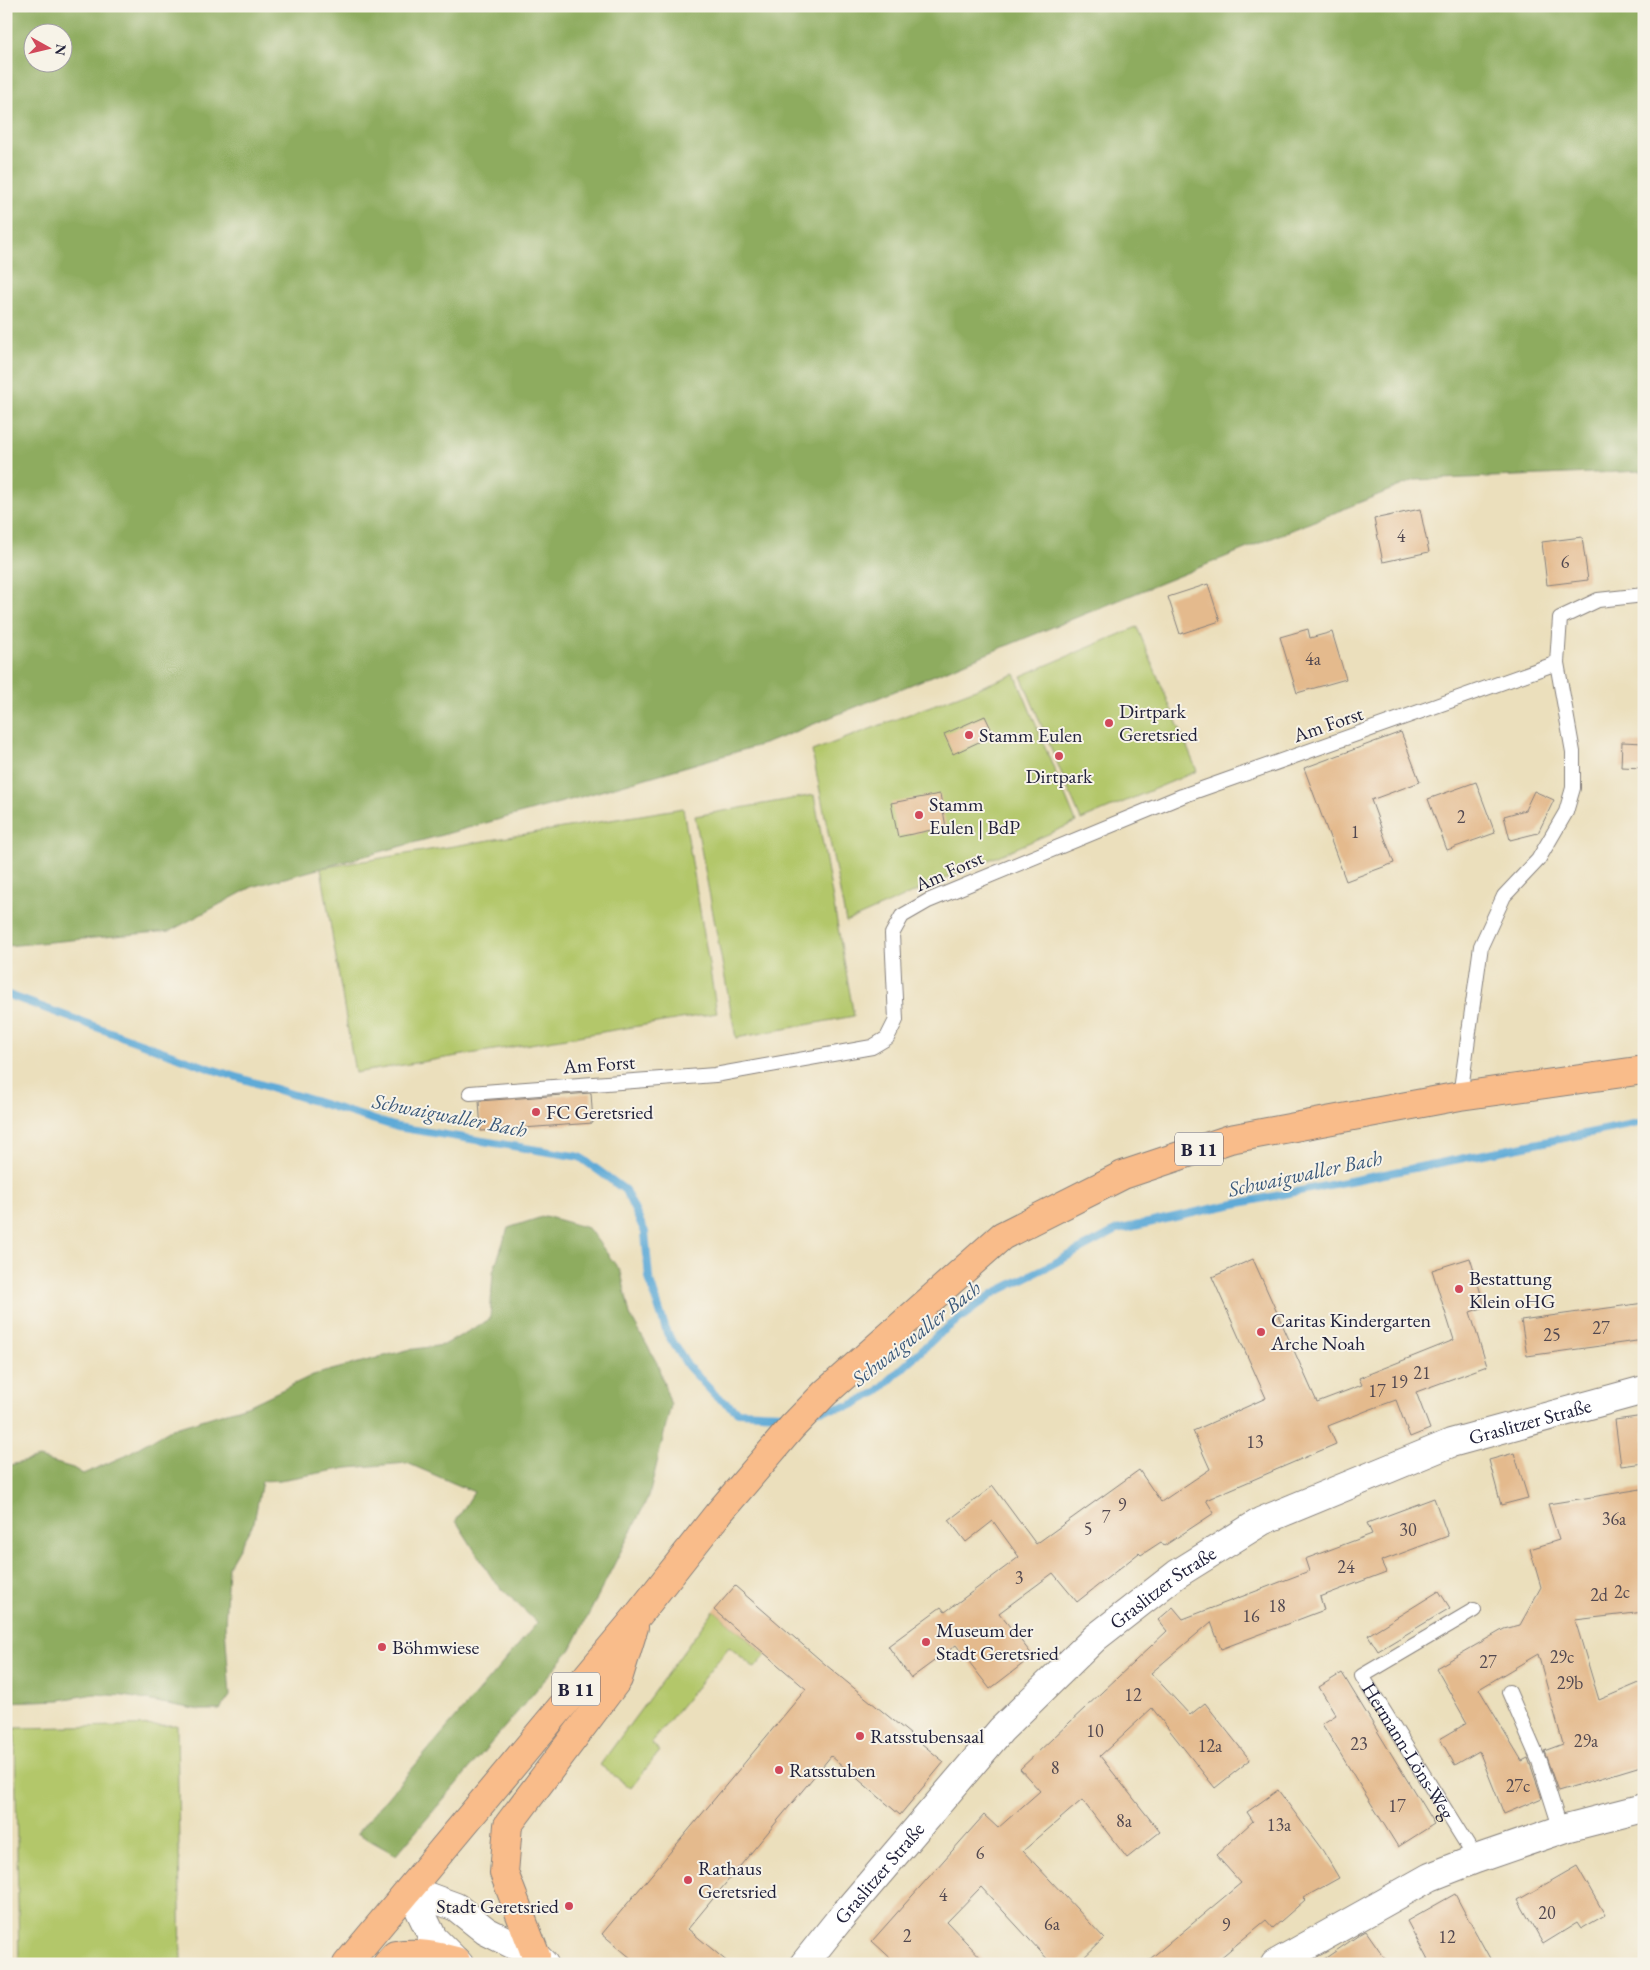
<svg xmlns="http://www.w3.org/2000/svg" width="1650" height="1970" font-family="'EB Garamond',serif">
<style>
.green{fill:#b3c76b;stroke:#6a7453}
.forest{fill:#8eac5f;stroke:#58674d;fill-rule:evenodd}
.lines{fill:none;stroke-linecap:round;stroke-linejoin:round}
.stream{stroke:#5faad7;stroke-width:8}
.building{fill:#e4ba8d}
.service-casing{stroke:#86807c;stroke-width:16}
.minor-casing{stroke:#86807c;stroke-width:30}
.primary-casing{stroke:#86807c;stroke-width:30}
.service{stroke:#fff;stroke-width:14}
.minor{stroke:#fff;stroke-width:28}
.primary{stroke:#f9bc8a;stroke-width:28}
.poi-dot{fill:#d1495b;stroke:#f7f3e8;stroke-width:2}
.labels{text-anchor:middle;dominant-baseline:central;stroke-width:4;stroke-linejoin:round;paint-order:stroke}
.number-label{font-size:18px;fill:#524850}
.shield{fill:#f7f3e8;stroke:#62616f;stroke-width:1}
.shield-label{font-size:19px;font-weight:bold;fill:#22223b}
.poi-label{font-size:20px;fill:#22223b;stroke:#f7f3e8;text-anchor:start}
.street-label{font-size:20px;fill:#22223b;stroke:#f7f3e8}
.water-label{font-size:21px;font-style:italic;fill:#3a5879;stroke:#f7f3e8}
</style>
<rect width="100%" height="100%" fill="#f7f3e8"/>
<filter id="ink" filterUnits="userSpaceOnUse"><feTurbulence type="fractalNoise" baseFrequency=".02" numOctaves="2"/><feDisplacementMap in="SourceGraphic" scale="10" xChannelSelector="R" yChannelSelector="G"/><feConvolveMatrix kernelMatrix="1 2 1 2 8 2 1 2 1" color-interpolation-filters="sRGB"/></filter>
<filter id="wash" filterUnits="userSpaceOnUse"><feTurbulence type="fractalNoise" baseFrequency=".0096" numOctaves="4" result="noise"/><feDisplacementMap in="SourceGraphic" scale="20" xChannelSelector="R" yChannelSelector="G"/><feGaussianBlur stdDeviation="1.12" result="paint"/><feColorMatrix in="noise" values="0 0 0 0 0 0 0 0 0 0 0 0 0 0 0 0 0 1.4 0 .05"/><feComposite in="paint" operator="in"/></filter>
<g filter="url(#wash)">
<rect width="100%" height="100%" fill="#ebdfbc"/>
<!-- green -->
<g class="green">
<path d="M 1137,627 L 1197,771 L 1081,820 L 1021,676 Z"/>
<path d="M 1015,674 L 1076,822 L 846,922 L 812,751 Z"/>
<path d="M 814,795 L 854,1016 L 736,1038 L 695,816 Z"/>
<path d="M 683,808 L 717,1013 L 355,1073 L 321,868 Z"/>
<path d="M 714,1610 L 766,1655 L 755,1668 L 729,1647 L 651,1743 L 660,1751 L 631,1788 L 600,1765 Z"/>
<path d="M 177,1725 L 181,1964 L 19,1964 L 15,1728 Z"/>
</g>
<!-- forest -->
<g class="forest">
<path d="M 6,6 L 1644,6 L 1644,471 L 1415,480 L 767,743 L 570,800 L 252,887 L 170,931 L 6,946 ZM 32,32 L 62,32 L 62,62 L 32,62 Z"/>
<path d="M 545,1216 L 588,1228 L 621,1272 L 630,1315 L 657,1363 L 671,1405 L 649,1496 L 571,1649 L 396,1855 L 357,1833 L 537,1623 L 494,1581 L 456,1521 L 474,1492 L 407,1463 L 348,1468 L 280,1480 L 262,1481 L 254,1522 L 228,1567 L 225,1626 L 230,1696 L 220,1710 L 200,1710 L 124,1696 L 94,1694 L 60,1700 L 6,1702 L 6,1466 L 39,1458 L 73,1468 L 83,1474 L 122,1457 L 169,1430 L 250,1405 L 313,1375 L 407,1350 L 444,1345 L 490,1319 L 493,1272 L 508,1228 Z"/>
</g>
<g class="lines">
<!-- stream -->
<g class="stream">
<path d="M 6,994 L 211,1069 L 397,1127 L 580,1157 L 625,1190 L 645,1232 L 649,1278 L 667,1333 L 688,1366 L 715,1395 L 738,1412 L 782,1414 L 794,1413"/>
<path d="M 820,1410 L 850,1406 L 877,1392 L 939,1334 L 994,1293 L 1049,1266 L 1117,1230 L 1215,1208 L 1644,1122"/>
</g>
</g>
<g id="blocks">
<!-- building -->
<g class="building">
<path d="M 1420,509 L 1429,552 L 1383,562 L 1374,519 Z"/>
<path d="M 1582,537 L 1588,580 L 1547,585 L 1542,542 Z"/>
<path d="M 1208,584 L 1220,621 L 1180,634 L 1168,597 Z"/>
<path d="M 1308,629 L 1310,638 L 1332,632 L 1346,679 L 1297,693 L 1280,637 Z"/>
<path d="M 985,716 L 994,735 L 953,754 L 944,734 Z"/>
<path d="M 1401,732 L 1420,782 L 1371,800 L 1394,863 L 1346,881 L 1304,768 Z"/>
<path d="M 1622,742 L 1644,743 L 1644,768 L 1621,767 Z"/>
<path d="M 1476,782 L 1495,833 L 1447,850 L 1428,799 Z"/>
<path d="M 1534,791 L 1554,800 L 1538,833 L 1510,840 L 1504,816 L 1525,810 Z"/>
<path d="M 940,794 L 946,827 L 898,837 L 891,803 Z"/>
<path d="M 591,1093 L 593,1123 L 481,1131 L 479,1101 Z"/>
<path d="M 1470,1258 L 1485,1307 L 1470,1312 L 1487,1366 L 1416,1392 L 1430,1429 L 1410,1437 L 1396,1400 L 1371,1409 L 1328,1426 L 1336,1444 L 1206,1500 L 1214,1513 L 1164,1546 L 1161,1542 L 1141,1555 L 1139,1553 L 1077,1602 L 1053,1573 L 999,1613 L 1033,1656 L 990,1689 L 956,1645 L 911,1678 L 888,1646 L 941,1607 L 945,1612 L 1019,1557 L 993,1521 L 966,1542 L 949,1520 L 993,1486 L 1036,1544 L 1139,1470 L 1161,1502 L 1210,1469 L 1193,1431 L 1266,1398 L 1212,1277 L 1253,1259 L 1317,1402 L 1362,1385 L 1359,1378 L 1454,1340 L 1432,1270 Z"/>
<path d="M 1644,1303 L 1644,1340 L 1527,1356 L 1521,1320 Z"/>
<path d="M 1644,1416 L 1644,1463 L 1621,1466 L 1615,1420 Z"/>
<path d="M 1514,1453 L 1528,1498 L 1501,1505 L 1489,1460 Z"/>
<path d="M 1641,1489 L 1644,1509 L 1644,1612 L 1575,1620 L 1599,1700 L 1644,1681 L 1644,1765 L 1558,1791 L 1544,1751 L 1563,1744 L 1538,1654 L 1479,1689 L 1522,1761 L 1528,1758 L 1542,1798 L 1504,1814 L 1479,1751 L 1455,1765 L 1440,1739 L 1467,1723 L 1436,1668 L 1504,1629 L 1520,1625 L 1541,1587 L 1530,1549 L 1559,1540 L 1548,1504 Z"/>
<path d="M 1434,1498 L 1448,1536 L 1381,1561 L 1386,1572 L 1320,1597 L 1324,1610 L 1221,1649 L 1211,1622 L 1151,1673 L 1190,1715 L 1205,1703 L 1250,1760 L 1215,1788 L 1152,1708 L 1100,1756 L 1160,1832 L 1127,1858 L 1082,1800 L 1023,1851 L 1104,1938 L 1077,1964 L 1052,1964 L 981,1887 L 947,1922 L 987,1964 L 897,1964 L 872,1941 L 984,1815 L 998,1828 L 1040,1791 L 1020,1769 L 1167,1631 L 1158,1620 L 1173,1607 L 1183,1619 L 1309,1571 L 1305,1559 L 1372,1534 L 1367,1523 Z"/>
<path d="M 735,1586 L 826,1665 L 944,1762 L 900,1815 L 831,1756 L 688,1929 L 730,1964 L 638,1964 L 602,1934 L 806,1689 L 714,1610 Z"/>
<path d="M 1439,1591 L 1450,1608 L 1378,1651 L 1368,1635 Z"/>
<path d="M 1342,1673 L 1434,1824 L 1398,1847 L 1322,1724 L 1336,1715 L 1319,1687 Z"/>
<path d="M 1278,1790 L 1323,1851 L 1339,1878 L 1303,1898 L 1305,1900 L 1273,1928 L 1266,1920 L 1213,1964 L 1144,1964 L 1241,1883 L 1216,1855 L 1253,1821 L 1247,1812 Z"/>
<path d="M 1577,1866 L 1605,1915 L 1581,1929 L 1577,1923 L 1543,1944 L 1518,1900 Z"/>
<path d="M 1455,1894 L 1465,1913 L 1493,1964 L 1430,1964 L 1407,1921 Z"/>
<path d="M 1366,1931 L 1389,1964 L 1317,1964 L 1359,1935 Z"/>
</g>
</g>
</g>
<g filter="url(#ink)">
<use href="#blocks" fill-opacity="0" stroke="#86807c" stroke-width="1"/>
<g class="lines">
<defs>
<g id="service">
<path d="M 470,1093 L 715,1075 L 872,1047 L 887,1038 L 896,1020 L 892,934 L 902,916 L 928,901 L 1182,796 L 1557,663 L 1560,618 L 1598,600 L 1644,595"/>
<path d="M 1460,1096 L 1481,946 L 1504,896 L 1538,860 L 1566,812 L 1573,788 L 1573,752 L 1557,663"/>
<path id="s1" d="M 1474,1610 L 1362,1676 L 1476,1859"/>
<path d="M 1509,1692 L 1539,1761 L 1561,1830"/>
</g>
<g id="minor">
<path d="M 410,1890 L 456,1907 L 486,1931 L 536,1956 L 544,1964"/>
<path d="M 410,1890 L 433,1938 L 459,1964"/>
<path id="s2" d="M 804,1964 L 839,1920 L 1001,1730 L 1095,1638 L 1177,1574 L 1262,1521 L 1451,1443 L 1644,1390"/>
<path d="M 1275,1964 L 1430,1877 L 1476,1859 L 1566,1828 L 1644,1808"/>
</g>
<g id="primary">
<path d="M 536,1956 L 504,1873 L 508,1825 L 618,1679 L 634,1627"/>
<path d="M 347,1964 L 639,1614 L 717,1515 L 792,1427 L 825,1393 L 1002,1236 L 1123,1175 L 1230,1139 L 1460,1096 L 1644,1070"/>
<path d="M 387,1964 L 395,1955 C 417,1952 434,1955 456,1961"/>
</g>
</defs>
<!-- service casing -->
<use href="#service" class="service-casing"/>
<!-- minor casing -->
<use href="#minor" class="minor-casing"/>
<!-- primary casing -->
<use href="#primary" class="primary-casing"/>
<!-- service -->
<use href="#service" class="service"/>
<!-- minor -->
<use href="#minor" class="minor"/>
<!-- primary -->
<use href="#primary" class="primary"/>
</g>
</g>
<!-- markers -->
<g class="poi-dot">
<circle cx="1109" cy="723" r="5"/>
<circle cx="969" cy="735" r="5"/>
<circle cx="1059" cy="756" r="5"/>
<circle cx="919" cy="815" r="5"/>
<circle cx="536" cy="1112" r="5"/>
<circle cx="1459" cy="1289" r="5"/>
<circle cx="1261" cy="1332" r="5"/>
<circle cx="926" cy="1642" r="5"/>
<circle cx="382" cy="1647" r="5"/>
<circle cx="860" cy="1736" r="5"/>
<circle cx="779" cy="1770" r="5"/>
<circle cx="688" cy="1880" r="5"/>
<circle cx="569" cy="1906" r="5"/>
</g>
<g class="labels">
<!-- number labels -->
<g class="number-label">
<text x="1401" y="535">4</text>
<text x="1565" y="561">6</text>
<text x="1313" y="658">4a</text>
<text x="1461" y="816">2</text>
<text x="1355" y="831">1</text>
<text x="1601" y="1327">27</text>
<text x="1552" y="1334">25</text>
<text x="1422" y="1372">21</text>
<text x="1399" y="1381">19</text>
<text x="1377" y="1390">17</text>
<text x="1255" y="1441">13</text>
<text x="1122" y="1504">9</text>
<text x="1106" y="1516">7</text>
<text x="1614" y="1518">36a</text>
<text x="1088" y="1528">5</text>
<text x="1408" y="1529">30</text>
<text x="1346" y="1566">24</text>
<text x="1019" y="1577">3</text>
<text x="1622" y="1591">2c</text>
<text x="1599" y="1594">2d</text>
<text x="1277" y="1605">18</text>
<text x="1251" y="1615">16</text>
<text x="1562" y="1656">29c</text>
<text x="1488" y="1661">27</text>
<text x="1570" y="1682">29b</text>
<text x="1133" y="1694">12</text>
<text x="1095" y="1730">10</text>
<text x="1586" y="1740">29a</text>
<text x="1359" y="1743">23</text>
<text x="1210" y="1745">12a</text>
<text x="1055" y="1767">8</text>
<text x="1518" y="1785">27c</text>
<text x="1397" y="1805">17</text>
<text x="1124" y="1820">8a</text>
<text x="1279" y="1824">13a</text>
<text x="980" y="1852">6</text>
<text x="943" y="1894">4</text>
<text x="1547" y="1912">20</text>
<text x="1052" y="1923">6a</text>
<text x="1226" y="1924">9</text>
<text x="907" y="1935">2</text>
<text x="1447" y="1936">12</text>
</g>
<!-- shield labels -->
<g class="shield">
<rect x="1175" y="1132.5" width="48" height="33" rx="4"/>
<rect x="552" y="1672.5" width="48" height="33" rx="4"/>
</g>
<g class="shield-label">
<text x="1199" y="1149">B 11</text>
<text x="576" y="1689">B 11</text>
</g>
<!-- poi labels -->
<g class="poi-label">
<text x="1119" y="711">Dirtpark<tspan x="1119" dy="23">Geretsried</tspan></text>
<text x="979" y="735">Stamm Eulen</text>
<text x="1059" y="776" text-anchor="middle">Dirtpark</text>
<text x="929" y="804">Stamm<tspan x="929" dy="23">Eulen | BdP</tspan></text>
<text x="546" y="1112">FC Geretsried</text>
<text x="1469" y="1278">Bestattung<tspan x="1469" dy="23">Klein oHG</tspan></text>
<text x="1271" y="1320">Caritas Kindergarten<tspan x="1271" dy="23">Arche Noah</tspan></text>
<text x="936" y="1630">Museum der<tspan x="936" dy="23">Stadt Geretsried</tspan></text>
<text x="392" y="1647">Böhmwiese</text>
<text x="870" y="1736">Ratsstubensaal</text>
<text x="789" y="1770">Ratsstuben</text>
<text x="698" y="1868">Rathaus<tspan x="698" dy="23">Geretsried</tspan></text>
<text x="559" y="1906" text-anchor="end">Stadt Geretsried</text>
</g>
<!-- street labels -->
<g class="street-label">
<text transform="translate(1328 724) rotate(-19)">Am Forst</text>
<text transform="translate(949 871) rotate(-24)">Am Forst</text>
<text transform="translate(599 1064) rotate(-4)">Am Forst</text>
<text stroke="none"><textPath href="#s2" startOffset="928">Graslitzer Straße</textPath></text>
<text stroke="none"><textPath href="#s2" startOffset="522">Graslitzer Straße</textPath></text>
<text stroke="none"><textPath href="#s1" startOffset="218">Hermann-Löns-Weg</textPath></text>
<text stroke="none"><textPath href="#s2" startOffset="118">Graslitzer Straße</textPath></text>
</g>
<!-- water labels -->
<g class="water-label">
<text transform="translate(450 1115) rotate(11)">Schwaigwaller Bach</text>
<text transform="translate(1305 1173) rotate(-12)">Schwaigwaller Bach</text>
<text transform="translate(916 1333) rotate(-38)">Schwaigwaller Bach</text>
</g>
</g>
<!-- margin -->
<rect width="1650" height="1970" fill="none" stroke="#f7f3e8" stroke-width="25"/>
<!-- north arrow -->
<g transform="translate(48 48) rotate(98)"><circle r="24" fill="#f7f3e8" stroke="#a29fa3"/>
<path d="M0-4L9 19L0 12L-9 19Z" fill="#d1495b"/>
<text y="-8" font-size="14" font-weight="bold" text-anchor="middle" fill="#22223b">N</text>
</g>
</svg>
